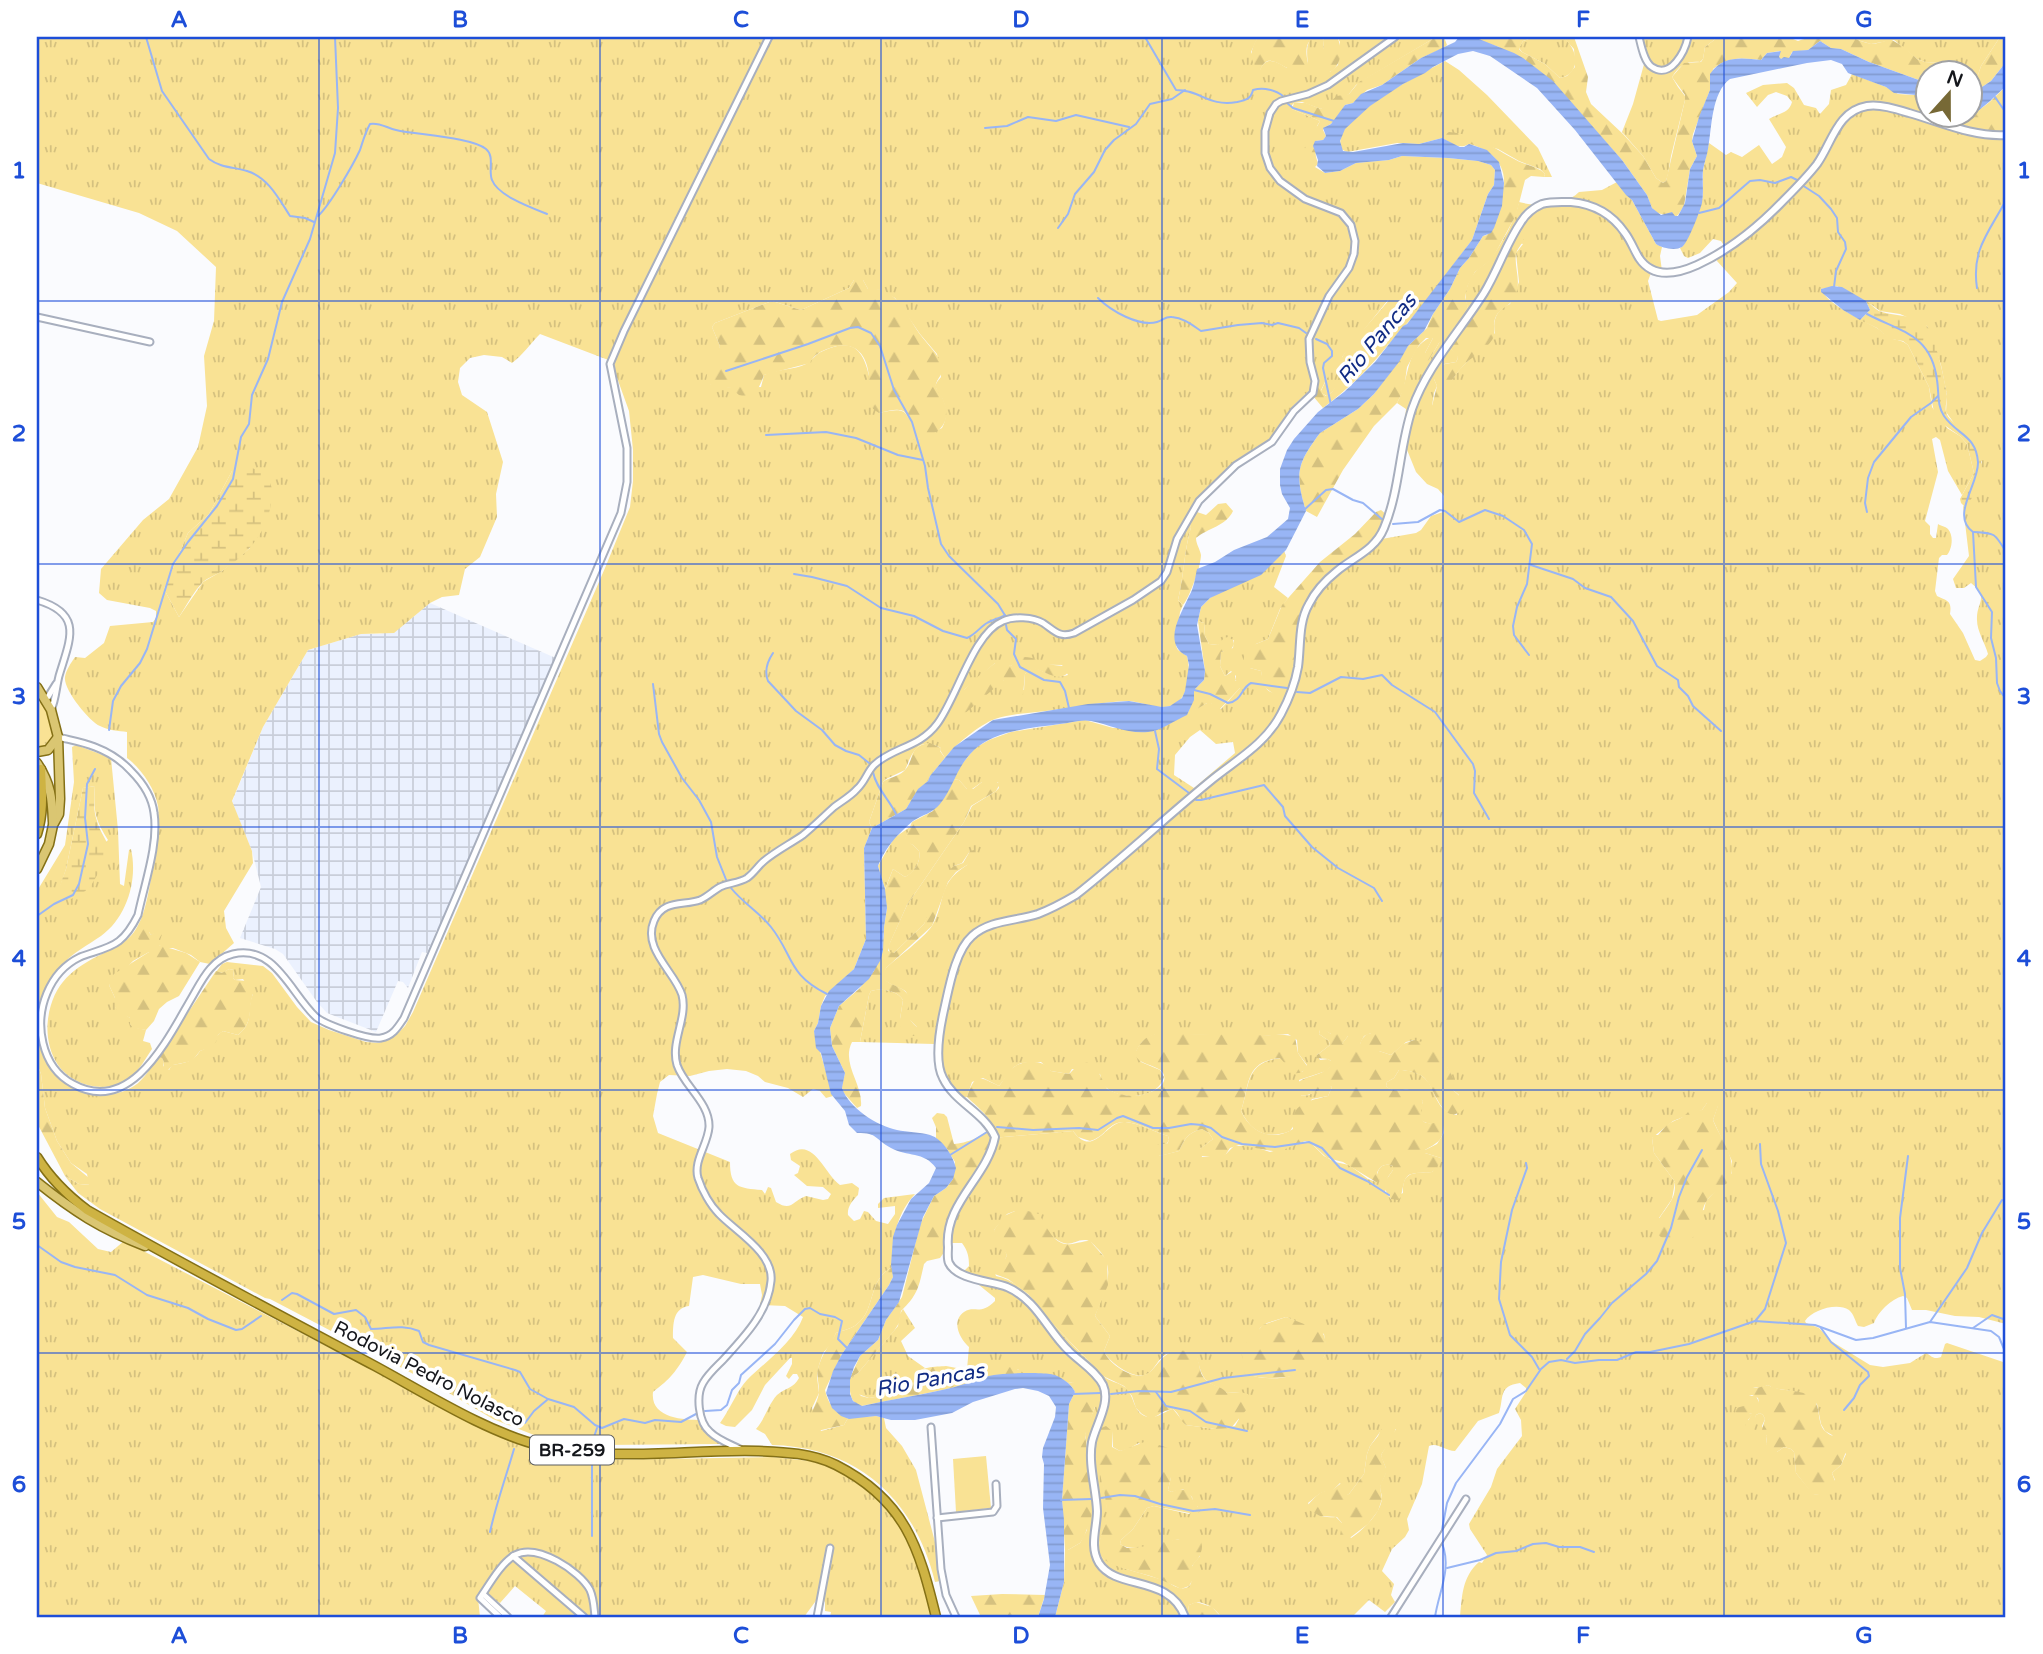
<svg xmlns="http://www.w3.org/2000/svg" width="2043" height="1654" font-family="'Varela Round',sans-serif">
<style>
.industrial{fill:url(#industrial-grid)}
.grass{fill:url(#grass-tufts);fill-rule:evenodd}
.forest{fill:url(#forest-firs)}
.wetland{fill:url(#wetland-marsh)}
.garden{fill:#f9e294}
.water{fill:url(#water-rules)}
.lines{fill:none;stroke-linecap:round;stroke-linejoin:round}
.stream{stroke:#98b5f5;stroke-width:2}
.minor-casing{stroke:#a8afbe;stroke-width:9}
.tertiary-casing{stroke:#a8afbe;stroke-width:10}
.primary-casing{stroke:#847016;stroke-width:11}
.trunk-casing{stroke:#847016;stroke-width:11}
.minor{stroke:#fff;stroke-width:5}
.tertiary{stroke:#fff;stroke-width:6}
.primary{stroke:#dac672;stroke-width:8}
.trunk{stroke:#ceb343;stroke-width:8}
.grid{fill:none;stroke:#1d4ed8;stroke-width:2;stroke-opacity:0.55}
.labels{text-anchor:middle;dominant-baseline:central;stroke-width:7;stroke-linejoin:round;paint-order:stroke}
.shield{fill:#fff;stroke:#5a5c5f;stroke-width:2}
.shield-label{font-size:18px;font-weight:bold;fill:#14161b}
.street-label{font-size:19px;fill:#14161b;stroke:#fff}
.water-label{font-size:21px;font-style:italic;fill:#102b84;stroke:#fff}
.neatline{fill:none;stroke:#1d4ed8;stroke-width:2.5}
.grid-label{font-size:23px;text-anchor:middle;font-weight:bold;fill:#1d4ed8}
</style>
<defs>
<pattern id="industrial-grid" width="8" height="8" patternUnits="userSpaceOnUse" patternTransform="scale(1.75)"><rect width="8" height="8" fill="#ebf1fe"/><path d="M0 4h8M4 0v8" fill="none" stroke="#c9ced9"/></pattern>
<pattern id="grass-tufts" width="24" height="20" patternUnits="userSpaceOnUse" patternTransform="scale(1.75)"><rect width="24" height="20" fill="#f9e294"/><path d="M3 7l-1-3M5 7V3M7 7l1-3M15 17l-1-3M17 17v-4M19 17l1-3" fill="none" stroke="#d5c17f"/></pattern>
<pattern id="forest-firs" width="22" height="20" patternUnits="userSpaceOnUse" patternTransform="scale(1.75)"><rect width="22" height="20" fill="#f9e294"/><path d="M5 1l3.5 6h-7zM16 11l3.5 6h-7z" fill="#d5c17f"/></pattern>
<pattern id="wetland-marsh" width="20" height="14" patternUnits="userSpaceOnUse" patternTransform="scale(1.75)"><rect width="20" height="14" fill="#f9e294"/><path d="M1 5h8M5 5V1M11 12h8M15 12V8" fill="none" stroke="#d5c17f"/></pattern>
<pattern id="water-rules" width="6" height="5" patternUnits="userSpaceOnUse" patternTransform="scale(1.75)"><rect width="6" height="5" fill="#98b5f5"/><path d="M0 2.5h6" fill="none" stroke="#829bd1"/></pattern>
</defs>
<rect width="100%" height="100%" fill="#fafbfe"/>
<!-- industrial -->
<path class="industrial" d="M 430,603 L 558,659 L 441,931 L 437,929 L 427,953 L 422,952 L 408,988 L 403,982 L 398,981 L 376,1032 L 327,1013 L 317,1002 L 283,954 L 275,949 L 240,938 L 261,887 L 252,851 L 232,802 L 263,727 L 308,650 L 361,634 L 380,634 L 402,626 Z"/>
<!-- grass -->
<g class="grass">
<path d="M 37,37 L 1258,37 L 1251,52 L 1260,70 C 1266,55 1277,62 1287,68 L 1308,63 C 1306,52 1306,28 1324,40 L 1323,52 L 1330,72 L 1338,65 L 1340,42 L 1337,37 L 1436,37 L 1367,78 L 1356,85 L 1349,94 L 1325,107 L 1321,109 L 1302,102 L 1294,103 L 1292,105 L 1292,109 L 1320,121 L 1317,126 L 1315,167 L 1325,173 L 1340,171 L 1356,163 L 1389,160 L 1402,156 L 1448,158 L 1478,161 L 1491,165 L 1495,170 L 1494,185 L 1488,194 L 1472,240 L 1424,304 L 1388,345 L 1382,340 L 1381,333 L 1398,313 L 1388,300 L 1342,357 L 1352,359 L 1359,354 L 1362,355 L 1355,365 L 1353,373 L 1349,375 L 1346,373 L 1333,391 L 1327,396 L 1323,394 L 1321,391 L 1328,376 L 1315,385 L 1293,406 L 1271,438 L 1236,461 L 1185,517 L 1191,527 C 1184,551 1184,576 1178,600 L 1183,605 L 1180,612 L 1176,646 L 1178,650 L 1187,656 C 1191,672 1190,700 1170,706 C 1157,710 1141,701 1127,701 C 1102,702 1078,707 1053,710 C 1034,713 1013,713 995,719 C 979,725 955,745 945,758 L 940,750 L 941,748 C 917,736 913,752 905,770 L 886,779 L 883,782 L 869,822 L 872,828 L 864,848 L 866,939 L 854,969 L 825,996 L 821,1006 L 818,1023 L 814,1031 L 833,1096 L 826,1098 L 820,1091 L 813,1089 L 803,1097 L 788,1088 L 765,1082 L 758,1076 L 746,1071 L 727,1069 L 709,1071 L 690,1076 L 669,1075 L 660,1082 L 657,1094 L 653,1116 L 658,1133 L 730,1162 C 730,1188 739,1188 762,1190 L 765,1194 L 768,1187 L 771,1188 L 776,1202 C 792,1212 792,1201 806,1196 L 823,1200 L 828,1199 L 831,1194 L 823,1187 L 807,1186 L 794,1175 L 798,1173 L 800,1166 L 791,1160 L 790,1154 C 813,1136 824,1173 840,1185 L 852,1183 L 859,1188 L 858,1195 C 852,1201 847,1207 848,1215 L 854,1221 L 860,1219 L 864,1211 L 868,1212 L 876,1221 L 888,1224 L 895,1214 L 895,1206 L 878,1208 L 878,1204 L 884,1198 L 915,1194 C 897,1213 891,1241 892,1267 C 867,1281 876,1310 857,1324 C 852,1329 843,1330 836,1333 L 831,1344 L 823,1353 L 819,1365 L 817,1377 L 819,1393 L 812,1408 L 821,1431 L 844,1425 L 848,1418 L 876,1416 L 884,1418 L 886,1428 L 902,1446 L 916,1470 L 945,1580 L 935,1582 C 915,1500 858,1447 772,1445 L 765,1434 L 756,1429 C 765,1419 768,1405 777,1395 C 785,1388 794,1388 799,1378 L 797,1374 L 793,1374 L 789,1379 L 786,1376 L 792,1364 L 792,1358 L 790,1358 L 765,1385 L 752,1410 L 735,1427 L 726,1426 L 720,1423 C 729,1411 738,1389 747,1380 C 765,1362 794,1342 803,1317 L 785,1306 L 760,1305 L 762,1295 L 760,1284 L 741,1284 L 703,1275 L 693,1277 L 689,1306 C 673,1308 673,1324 673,1338 L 687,1352 C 677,1371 670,1379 653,1392 C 650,1418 682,1420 702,1420 L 711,1436 L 720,1444 L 604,1445 L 571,1444 L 539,1437 L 493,1419 L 442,1389 L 270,1299 L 265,1298 L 100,1209 L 78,1193 L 65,1176 L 79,1184 L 89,1185 L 87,1174 L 71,1163 L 57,1141 L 45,1108 L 41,1074 L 37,1063 L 37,891 L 65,845 L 74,782 L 72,747 L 76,745 L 111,758 L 118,830 L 120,884 L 124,886 L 129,850 L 131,849 C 138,880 127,917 101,936 C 88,945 72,953 62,965 C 49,981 42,1005 40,1025 C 38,1040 44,1064 55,1075 C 75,1094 110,1102 134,1086 C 144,1080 151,1067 158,1057 L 162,1058 L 164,1062 L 163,1066 L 169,1070 L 172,1065 C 185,1063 193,1062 200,1051 C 214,1046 212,1038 223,1031 L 238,1035 C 255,1021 246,1010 253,994 L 243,979 L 235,980 L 233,978 L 234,970 L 229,969 L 223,973 L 216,972 L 222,964 L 227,962 L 263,966 L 272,973 L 297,1007 L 311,1022 L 329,1030 L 366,1042 L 379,1043 L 395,1036 L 405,1026 L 413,1012 L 605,568 L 630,507 L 633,481 L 633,450 L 629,411 L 611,361 L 540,334 C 531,343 522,356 512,363 L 502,357 L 484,355 L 470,358 L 460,368 L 458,382 L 462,395 L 487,412 L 503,462 L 496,494 L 497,517 L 480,557 L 465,569 L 459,595 L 442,597 L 430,603 L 394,633 L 361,634 L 308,650 L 263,727 L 232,801 L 252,851 L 253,863 L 224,911 L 226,928 L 234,943 L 210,964 L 200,962 L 191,955 L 173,948 L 164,948 L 159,945 L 155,933 L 151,935 L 149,932 L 149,952 L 133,961 L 109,985 L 115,998 L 115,1007 L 130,1018 L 130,1024 L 137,1028 L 146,1030 L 143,1041 L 150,1043 L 152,1049 C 146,1058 139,1071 129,1079 C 108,1094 73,1087 58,1065 C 49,1052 46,1034 48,1019 C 53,983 73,968 104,953 C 115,948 127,942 134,932 C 139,925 143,915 145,907 C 152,882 155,849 157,822 C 158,818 159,811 158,806 C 155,789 141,768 127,758 L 127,732 C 119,731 107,730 100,726 C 89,721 63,689 65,677 C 66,670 71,663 75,657 L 85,658 L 104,643 L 110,626 L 153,622 L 156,618 L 156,611 L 150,608 L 107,600 L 99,593 L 101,569 L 143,520 L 169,499 L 198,447 L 207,406 L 204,356 L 214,321 L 216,267 L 177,231 L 139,213 L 37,183 ZM 854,280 L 863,280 L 868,289 L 880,290 L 895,298 L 920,334 L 937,354 L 941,377 C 938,381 935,383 936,388 C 937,392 940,395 942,398 C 947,409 947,418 942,428 L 918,439 C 904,414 912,405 879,413 C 876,400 871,388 869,376 C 863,348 851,338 823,351 C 815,354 813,360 806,364 C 794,370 777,369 764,375 L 761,387 L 732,388 L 710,384 L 720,346 L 712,327 L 715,323 L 772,301 L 801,310 L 849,288 ZM 232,471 L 250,548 L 222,571 L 203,582 L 179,617 L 164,589 L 188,533 L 209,514 ZM 995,663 L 1011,666 L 1014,664 L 1062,665 L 1068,675 C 1055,679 1045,672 1033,667 L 1025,674 L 1024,690 L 1010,691 L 1010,680 L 1004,680 L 964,690 ZM 95,786 C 93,810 95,820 108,840 L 60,887 L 66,869 L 83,788 Z"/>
<path d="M 1534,37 L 1563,37 C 1578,49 1582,73 1560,78 L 1545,64 L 1522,52 L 1519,48 L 1523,41 Z"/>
<path d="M 1640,37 L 1718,37 L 1705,47 L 1703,59 L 1700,62 C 1686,61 1680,65 1672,77 L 1678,87 L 1685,96 L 1685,100 L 1671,156 L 1668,174 L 1666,181 L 1663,183 L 1656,178 L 1643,156 L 1622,132 L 1633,104 L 1646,57 Z"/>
<path d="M 1847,37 L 2000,37 L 1981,66 L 1976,81 L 1972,83 L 1969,74 L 1962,73 L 1941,63 L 1925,62 L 1917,59 L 1894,40 L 1871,44 Z"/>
<path d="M 1445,61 L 1459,70 L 1487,95 L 1538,148 L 1552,177 L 1544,177 L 1545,174 L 1540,169 L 1519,161 L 1498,149 L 1443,135 L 1442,138 L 1419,144 L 1397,143 L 1347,152 L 1341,149 C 1339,142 1341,134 1345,128 C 1365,103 1416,76 1445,61 Z"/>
<path d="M 1852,74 L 1886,87 L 1898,94 L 1927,96 L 1927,116 L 1960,116 L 1960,123 L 2002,131 L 2006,127 L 2006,1324 L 1979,1317 L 1955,1316 L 1926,1310 L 1912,1310 L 1907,1298 L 1903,1296 C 1891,1299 1878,1312 1874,1323 L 1864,1327 L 1858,1326 C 1855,1321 1854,1314 1849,1310 C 1837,1302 1812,1310 1805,1321 L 1806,1323 L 1819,1328 L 1831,1341 L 1870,1365 L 1883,1367 L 1910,1363 L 1926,1353 C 1932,1356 1933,1360 1941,1357 L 1945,1344 L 1947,1343 L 2006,1363 L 2006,1617 L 1460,1617 C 1462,1596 1462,1577 1479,1562 L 1482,1563 L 1487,1555 L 1470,1529 L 1469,1524 L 1491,1487 L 1497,1469 L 1522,1436 L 1521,1420 L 1515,1409 L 1526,1392 L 1526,1388 L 1520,1383 C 1498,1386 1504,1398 1499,1413 L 1478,1421 L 1455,1451 C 1445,1451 1438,1442 1429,1446 L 1422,1484 L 1407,1519 L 1409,1530 L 1405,1537 L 1392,1549 L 1382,1571 L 1394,1584 L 1391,1595 L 1395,1602 L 1385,1612 L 1369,1600 L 1352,1617 L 1221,1617 C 1216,1609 1207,1603 1197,1602 L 1189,1605 L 1187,1617 L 1055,1617 L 1064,1582 L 1065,1550 L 1068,1550 L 1080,1543 L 1087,1530 L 1089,1455 L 1085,1435 L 1086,1429 L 1095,1407 L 1073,1382 L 1068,1383 L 1060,1378 L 1022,1374 L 1018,1369 L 967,1369 L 969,1347 C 961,1340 950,1322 964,1312 C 975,1305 980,1316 995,1301 L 995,1298 L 963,1272 L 969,1266 C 969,1257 968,1251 962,1243 L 947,1243 L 949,1226 L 982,1167 L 992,1138 L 1073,1131 C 1094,1160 1106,1120 1125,1122 C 1139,1123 1154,1132 1168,1136 L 1169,1140 L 1159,1156 L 1179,1151 C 1185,1139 1187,1133 1202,1129 L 1209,1133 L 1213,1139 L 1200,1149 L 1202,1157 L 1226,1154 L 1234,1146 L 1252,1146 L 1270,1152 L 1309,1141 L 1324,1156 L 1335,1162 L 1349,1165 L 1368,1179 L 1376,1182 C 1377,1172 1379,1161 1393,1166 L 1393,1170 L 1388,1177 L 1385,1192 L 1391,1199 L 1403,1193 C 1402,1171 1414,1173 1432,1172 L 1441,1158 L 1425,1153 L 1425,1150 L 1437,1144 L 1444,1133 L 1443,1125 C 1435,1124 1418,1125 1419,1113 C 1420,1109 1422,1105 1423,1101 L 1408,1089 C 1400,1091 1391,1092 1386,1086 L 1387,1082 L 1394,1078 L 1399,1070 C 1407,1070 1416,1072 1422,1076 C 1438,1087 1432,1111 1457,1115 L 1459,1095 L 1453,1090 L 1451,1075 L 1447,1067 L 1414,1040 L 1406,1042 L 1391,1055 L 1379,1051 L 1371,1033 L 1364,1036 L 1360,1044 L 1341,1045 L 1348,1036 L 1331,1034 L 1324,1030 L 1320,1030 L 1319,1034 L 1329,1041 L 1330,1045 L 1317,1055 L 1320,1060 L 1328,1059 L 1331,1061 L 1332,1065 L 1326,1071 L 1299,1080 L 1301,1096 L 1309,1095 L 1327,1084 L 1332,1087 L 1328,1096 L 1312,1099 L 1290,1131 C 1267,1140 1252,1133 1241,1111 C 1250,1085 1245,1062 1281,1058 L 1302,1072 L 1307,1065 L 1298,1053 L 1297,1040 L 1288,1034 L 1262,1036 L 1157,1034 C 1146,1037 1140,1042 1136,1052 L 1141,1062 L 1160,1070 L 1164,1077 C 1158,1098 1125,1101 1108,1089 C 1103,1086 1102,1080 1100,1074 L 1072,1069 L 1069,1074 L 1051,1071 L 1041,1062 L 1021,1063 L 1014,1067 L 999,1086 L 983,1078 L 972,1082 L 967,1097 L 959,1099 L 941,1076 L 934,1044 L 860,1042 L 869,995 L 871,991 C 881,988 897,990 903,1000 L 900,1019 L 917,1027 L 907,1017 C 910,982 907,995 884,980 L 883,974 L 886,968 C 899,956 923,939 932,926 C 947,900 936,885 967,865 L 970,851 L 962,863 L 954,866 L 924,924 L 894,953 L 890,953 L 888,947 L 907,905 L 964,822 L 972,806 L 996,791 L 999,788 L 998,782 L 982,782 L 972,789 L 967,789 L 959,780 L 953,779 L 958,769 L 975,748 L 989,740 L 1011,732 L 1085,720 L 1113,728 L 1161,728 L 1207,703 L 1211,703 L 1221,709 L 1240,688 L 1238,680 L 1236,681 L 1235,680 L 1236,676 L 1231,671 L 1225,676 L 1220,666 L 1221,652 L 1233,648 L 1234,640 L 1218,645 L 1209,644 L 1205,636 L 1204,623 L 1198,621 L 1201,607 L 1210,598 L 1284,551 L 1286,556 L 1274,587 L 1288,598 L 1280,609 L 1268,639 L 1256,644 L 1250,668 L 1261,671 C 1265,690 1264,691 1285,697 L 1296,670 L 1296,638 L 1299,618 L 1305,603 L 1321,583 L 1376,540 L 1416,533 L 1421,530 L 1431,516 L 1443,512 L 1444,496 L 1438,489 L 1427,484 L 1416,472 L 1403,440 L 1406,409 L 1397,403 C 1410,381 1404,349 1431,337 L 1433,338 L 1425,353 L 1429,360 L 1439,343 L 1468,307 C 1462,296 1468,280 1476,271 C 1481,266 1488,263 1492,257 C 1503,241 1515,221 1519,202 C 1538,207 1565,206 1579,192 L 1602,190 L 1617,182 L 1632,200 L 1656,244 L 1662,247 L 1660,256 L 1662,271 L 1651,273 L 1648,281 L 1658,320 L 1661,321 L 1697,315 L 1729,292 L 1737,283 L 1717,261 L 1718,255 L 1727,250 L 1721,241 L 1713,239 L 1700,253 L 1688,258 L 1684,256 L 1680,248 L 1683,246 L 1703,197 L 1703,170 L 1709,143 L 1726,155 L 1731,152 L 1742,157 L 1759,145 L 1772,164 L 1782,157 L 1786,147 L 1769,119 C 1778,113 1789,114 1792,102 L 1787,96 L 1776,92 L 1768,95 L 1757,107 L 1746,93 L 1763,85 L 1787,83 L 1794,88 L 1804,105 L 1816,108 L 1820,114 L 1829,104 L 1831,90 L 1846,85 ZM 1514,241 L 1523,244 L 1516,253 L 1519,282 L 1510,304 C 1497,309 1492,320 1495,333 L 1460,369 L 1432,406 L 1434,393 L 1437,386 L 1434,379 L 1444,364 L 1456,362 L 1458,358 L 1457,354 L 1451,349 ZM 1837,286 L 1872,305 L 1880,311 L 1900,314 L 1927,326 L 1941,365 L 1947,395 L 1946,412 L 1982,462 L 1965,507 L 1963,506 L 1969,556 L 1953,579 L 1956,588 L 1964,588 L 1971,583 C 1990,598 1976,602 1977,620 C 1977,631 1985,643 1988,654 L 1986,657 L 1980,661 L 1975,660 L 1963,633 L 1950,614 C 1952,601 1948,601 1937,596 L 1935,591 L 1939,558 L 1942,555 L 1947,555 C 1952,549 1954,536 1948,529 C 1945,526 1941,526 1938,524 L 1936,538 L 1933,538 L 1930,534 L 1930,526 L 1925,521 L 1938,472 L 1932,439 L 1936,437 L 1940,440 L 1948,471 L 1962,495 L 1974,473 L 1967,444 L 1960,436 L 1947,428 L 1932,407 L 1929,387 L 1908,345 C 1902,340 1900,341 1893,339 C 1887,337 1881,330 1875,327 C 1859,318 1828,305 1821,289 ZM 1200,730 L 1216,744 L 1233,742 L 1235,753 L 1194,788 L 1174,775 L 1175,755 L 1190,737 ZM 1707,1103 L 1718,1105 L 1713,1120 L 1732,1161 L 1732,1173 L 1706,1201 L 1704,1210 L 1659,1218 L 1672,1199 L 1675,1182 L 1654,1153 L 1652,1138 L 1673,1121 L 1702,1110 ZM 1015,1211 L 1028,1211 C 1037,1220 1047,1235 1059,1241 C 1071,1248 1075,1239 1086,1240 C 1091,1241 1095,1246 1099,1250 C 1118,1272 1103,1292 1095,1316 L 1110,1336 L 1104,1351 C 1108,1362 1133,1379 1145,1375 C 1155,1372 1158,1355 1170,1353 C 1177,1352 1189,1357 1197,1358 C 1199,1364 1200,1371 1203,1376 C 1208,1385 1221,1387 1227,1393 L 1240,1392 L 1239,1419 L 1235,1426 L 1215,1429 L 1186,1425 L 1173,1409 C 1165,1411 1156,1419 1148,1417 C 1133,1414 1135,1397 1126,1388 C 1119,1382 1109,1382 1102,1375 C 1087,1360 1072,1344 1057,1328 C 1039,1309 1023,1281 996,1276 L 994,1270 L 1004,1262 L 1007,1255 L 994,1230 L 1007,1214 ZM 1286,1317 L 1324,1334 C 1325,1341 1327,1350 1324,1357 C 1321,1361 1316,1364 1311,1367 C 1292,1380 1267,1381 1246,1374 L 1260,1328 L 1267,1323 ZM 1768,1385 L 1773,1388 L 1797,1392 L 1817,1404 L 1821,1424 L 1825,1431 L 1832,1435 L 1846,1454 L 1841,1465 L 1832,1473 L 1835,1480 L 1819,1494 L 1814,1495 L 1796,1473 L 1794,1452 L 1791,1449 L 1784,1447 L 1777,1452 L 1766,1444 L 1767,1436 L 1762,1426 L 1765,1419 L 1763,1415 L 1760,1413 L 1756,1415 L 1753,1423 L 1748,1420 L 1753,1414 L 1749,1413 L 1759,1402 L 1756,1396 L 1748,1396 L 1753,1387 L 1760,1388 ZM 1396,1429 L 1381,1455 C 1382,1461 1386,1465 1386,1471 C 1385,1477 1381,1481 1380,1487 C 1380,1491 1382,1494 1382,1498 C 1381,1513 1363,1530 1351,1538 L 1342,1527 L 1342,1523 L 1336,1517 C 1323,1518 1314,1516 1308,1503 C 1315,1498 1321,1489 1331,1492 L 1340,1483 L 1345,1491 L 1345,1496 L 1349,1494 L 1364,1474 L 1367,1454 L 1370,1446 L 1380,1432 ZM 1112,1431 L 1113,1447 L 1120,1451 L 1128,1449 L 1139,1443 L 1171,1477 L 1168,1490 L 1171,1492 L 1183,1489 L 1192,1497 L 1194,1505 L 1198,1507 L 1189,1514 L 1154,1506 L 1147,1508 L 1133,1529 L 1121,1540 L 1120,1544 C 1135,1554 1163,1543 1179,1539 L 1200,1556 C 1196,1561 1192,1564 1191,1570 C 1190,1577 1195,1585 1185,1588 C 1179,1590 1171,1584 1166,1581 C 1153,1576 1108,1566 1101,1556 C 1095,1545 1105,1530 1107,1519 C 1109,1495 1098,1469 1094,1446 Z"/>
<path d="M 40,702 L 50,708 L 56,742 L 41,750 L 37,748 L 37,703 Z"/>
<path d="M 910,827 L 905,840 L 913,845 L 919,851 C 921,862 915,872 905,877 L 893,869 L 885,889 L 878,866 L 894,838 Z"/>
<path d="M 37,1192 L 57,1217 L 69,1222 L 98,1249 L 111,1252 L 124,1241 L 490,1431 L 528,1447 L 559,1456 L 602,1460 L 772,1457 L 810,1461 L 827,1466 L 859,1482 L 872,1491 L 900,1522 L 924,1575 L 934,1617 L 830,1617 L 831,1612 L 825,1611 L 825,1602 L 821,1598 L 818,1598 L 804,1617 L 542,1617 L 546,1611 L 515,1586 L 500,1603 L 480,1590 L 478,1598 L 480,1617 L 37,1617 Z"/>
<path d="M 903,1309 L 915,1328 L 901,1341 L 908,1356 L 925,1368 C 910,1374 915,1384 906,1392 L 869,1398 L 850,1391 L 850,1378 L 858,1373 L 898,1326 L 900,1314 Z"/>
</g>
<!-- forest -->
<g class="forest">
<path d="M 1258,37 L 1337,37 C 1343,48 1342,65 1330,72 L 1321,69 L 1324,40 L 1320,37 C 1305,37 1305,51 1308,63 C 1291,87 1270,42 1260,71 C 1248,60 1250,50 1258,37 Z"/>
<path d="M 1436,37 L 1444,37 L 1447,45 L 1444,48 L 1421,58 L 1382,85 L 1367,90 L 1353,103 L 1345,105 C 1340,114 1335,123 1325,127 L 1323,130 L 1326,136 L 1323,140 L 1315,141 L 1313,146 L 1318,164 L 1315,167 C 1291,157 1314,134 1320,121 L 1292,109 L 1294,103 L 1306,103 L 1321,109 L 1337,96 L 1349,94 L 1359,82 Z"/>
<path d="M 1470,37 L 1534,37 L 1523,41 L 1519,49 L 1522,52 L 1545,64 L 1560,78 L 1567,76 L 1575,67 L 1574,49 L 1563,37 L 1574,37 L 1588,77 L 1586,92 L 1591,104 L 1623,134 L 1643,156 L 1656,178 L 1663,183 L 1666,181 L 1685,100 L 1685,95 L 1672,77 L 1684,63 L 1701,62 L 1703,59 L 1705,47 L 1718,37 L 1788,37 L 1798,41 C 1811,36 1833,34 1848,37 C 1868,42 1868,48 1890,39 L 1904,47 L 1917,59 L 1925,62 L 1941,63 L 1962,73 L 1927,74 L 1927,83 L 1869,62 L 1841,49 L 1831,48 L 1820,41 L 1808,50 L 1792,52 L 1789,58 L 1779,59 L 1780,51 L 1767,53 L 1761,60 C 1743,58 1729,56 1713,69 L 1710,90 L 1693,134 L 1692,141 L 1697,156 L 1690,169 L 1684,206 L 1678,215 L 1675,217 L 1657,213 L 1652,208 L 1647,195 L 1622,160 L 1603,139 L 1499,47 Z"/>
<path d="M 2000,37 L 2006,37 L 2006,62 L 1991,81 L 1970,95 L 1969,78 L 1972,82 L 1976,81 L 1981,66 Z"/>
<path d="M 2006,86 L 2005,130 C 1990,136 1973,130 1959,123 L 1960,116 C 1979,115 1993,99 2006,86 Z"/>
<path d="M 1449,132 C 1474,134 1494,148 1516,160 C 1525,165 1538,166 1545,174 L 1544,177 L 1531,176 L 1525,180 L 1516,215 L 1497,250 L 1491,260 L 1475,272 L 1468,285 L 1465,297 L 1468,307 L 1446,339 L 1439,343 L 1429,360 L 1426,361 L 1424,359 L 1425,353 L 1433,338 L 1426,338 L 1419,345 L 1407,367 L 1404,389 L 1397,403 L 1374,426 L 1343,470 L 1317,517 L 1306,511 C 1295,474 1296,465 1320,433 L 1358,409 L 1374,394 L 1408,346 L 1427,328 L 1433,314 L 1450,289 L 1460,268 L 1469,258 L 1483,236 L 1487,235 C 1492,222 1504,193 1504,181 C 1504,161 1487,148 1469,144 C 1459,150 1451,143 1442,138 L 1443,135 Z"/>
<path d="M 1521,237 L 1524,240 C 1522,244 1517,249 1516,254 C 1514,268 1522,281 1515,296 C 1511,307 1499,307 1495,319 C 1492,327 1497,333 1492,340 C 1486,349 1476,355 1468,361 C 1454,374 1446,389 1439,406 L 1435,408 L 1432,406 L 1437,386 L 1434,379 L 1434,370 L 1440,365 L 1456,362 L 1458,358 C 1456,353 1451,351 1449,345 L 1514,241 L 1517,238 Z"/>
<path d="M 857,278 L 863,280 L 868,289 C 896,286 906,314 919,333 C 928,346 939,353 943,369 C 942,375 937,379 936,384 C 935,390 941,394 943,399 C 954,424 937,436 914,440 L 908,434 C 911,407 902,407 879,413 C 875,410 873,410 871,405 C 868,397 870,385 869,377 C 867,351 852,339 827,349 C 819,352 814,355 810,363 L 764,375 C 759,388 756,398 739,395 L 731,388 L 715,387 L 706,382 L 707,375 L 720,346 L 712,327 L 715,323 L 772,301 L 801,310 L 849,288 L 854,280 Z"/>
<path d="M 1390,299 L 1398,301 L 1401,304 L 1401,309 L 1381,333 L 1382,340 L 1388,345 C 1369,369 1348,389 1323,408 L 1313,396 L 1315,370 L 1321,364 L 1328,368 L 1328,376 L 1321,390 L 1323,394 L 1326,396 C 1337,391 1336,381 1341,372 L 1349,374 L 1353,373 L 1355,365 L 1362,355 L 1358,354 L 1349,361 L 1345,360 L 1342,357 L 1351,344 Z"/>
<path d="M 1226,503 L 1233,511 C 1226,526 1208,528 1196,538 C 1196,544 1200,549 1201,555 C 1201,565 1190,597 1183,605 L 1178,600 C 1184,576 1184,551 1191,527 L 1185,517 L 1191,510 L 1206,515 L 1218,504 Z"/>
<path d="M 1381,510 L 1388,516 L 1376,540 L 1327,576 L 1305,603 L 1299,618 L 1296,638 L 1295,679 L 1290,684 L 1285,697 L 1279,698 L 1263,686 L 1261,671 L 1250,668 L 1243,663 L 1245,652 L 1256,644 L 1268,639 L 1282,605 L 1320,562 L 1355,534 L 1376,512 Z"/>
<path d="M 1198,621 L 1204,623 L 1205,636 L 1209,644 L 1218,645 L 1224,638 L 1228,637 L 1233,640 L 1234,644 L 1231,650 L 1221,652 L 1220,666 L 1225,676 L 1235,670 L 1235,681 L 1241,678 L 1245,679 L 1240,688 L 1218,711 L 1215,712 L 1211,703 L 1207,703 L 1187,715 L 1194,698 L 1194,690 L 1204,680 L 1205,671 Z"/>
<path d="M 1024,657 C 1034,657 1040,661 1049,664 C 1055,666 1061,665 1068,667 L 1069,671 C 1060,684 1045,671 1033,668 L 1025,674 L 1023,695 L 1013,699 L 1010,697 L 1010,680 L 1004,680 L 963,715 L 958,715 L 955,713 L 964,690 L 975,679 L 995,663 L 1002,662 L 1011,666 L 1017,659 Z"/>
<path d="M 930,743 L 941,748 L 940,751 L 945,758 L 930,776 L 928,781 L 918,790 L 906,809 L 872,828 L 869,822 L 883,782 C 889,777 898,777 904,771 C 916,759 907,746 930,743 Z"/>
<path d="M 953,779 L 959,780 L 967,789 L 973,789 L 982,782 L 994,780 L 1000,784 L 996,791 L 971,806 L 964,822 L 907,905 L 890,943 L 888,951 L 894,953 L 924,924 L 943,876 L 954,866 L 963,863 L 970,851 L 974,850 L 975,855 L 967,865 L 956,872 L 948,882 L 932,926 L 886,968 L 884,979 C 892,987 902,985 909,996 C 908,1015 905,1017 920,1030 L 918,1036 L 913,1036 L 901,1028 L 900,1019 L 903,1000 C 897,990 881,988 871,991 L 869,995 L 860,1042 L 852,1042 C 841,1064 863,1084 861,1106 L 857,1108 L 843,1092 L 842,1087 L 845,1073 L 832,1046 L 830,1028 L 839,1006 L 859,989 L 874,971 L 884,936 L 884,927 L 887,908 L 884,892 L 893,869 L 905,877 C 915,871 921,862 919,851 L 913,845 L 904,841 L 912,822 L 933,811 Z"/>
<path d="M 146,928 L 151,935 L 160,928 L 164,930 L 159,939 L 159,945 L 186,953 L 200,962 L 179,996 L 167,1002 L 159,1009 L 154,1021 L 146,1030 L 133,1028 L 130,1024 L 130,1018 L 117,1011 L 115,1007 L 115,998 L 109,985 L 114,974 L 149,952 L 149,948 L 138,939 L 141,930 Z"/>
<path d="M 229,969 L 234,970 L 233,978 L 235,980 C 244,981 251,979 255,989 C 246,1007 256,1020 238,1035 L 223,1031 L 218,1035 L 216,1042 L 209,1048 L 200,1051 L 192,1061 L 173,1065 L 166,1072 L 163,1070 L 164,1062 L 162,1058 L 158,1057 L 216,971 L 222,973 Z"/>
<path d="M 1324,1029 L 1331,1034 L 1347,1032 L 1348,1036 L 1342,1044 L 1360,1044 C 1363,1033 1373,1030 1382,1035 L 1383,1043 L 1379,1051 L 1391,1055 L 1403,1044 L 1414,1040 L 1434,1045 L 1442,1056 L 1453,1078 L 1453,1090 L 1465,1101 L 1463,1110 C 1441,1128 1435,1084 1422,1076 C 1415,1072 1407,1070 1399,1070 L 1394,1078 L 1387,1082 L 1386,1086 C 1393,1093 1402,1090 1410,1089 L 1418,1094 L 1423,1101 C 1419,1118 1419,1127 1440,1122 L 1443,1124 C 1445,1140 1437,1143 1425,1150 L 1425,1153 L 1441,1158 L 1439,1164 L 1432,1172 C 1405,1174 1406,1171 1401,1197 L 1398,1200 L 1391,1199 L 1384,1188 L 1386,1180 L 1393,1170 L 1393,1166 C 1385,1163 1380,1165 1377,1173 L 1380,1181 L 1376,1182 L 1343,1162 L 1327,1158 L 1309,1141 L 1305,1141 L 1278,1152 L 1239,1145 L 1230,1148 L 1226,1154 L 1222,1156 L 1198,1156 L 1197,1151 L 1213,1139 L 1209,1133 L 1202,1129 C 1187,1133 1185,1139 1179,1151 L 1160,1156 L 1152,1152 L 1153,1148 L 1159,1144 L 1167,1144 L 1169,1140 L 1168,1136 C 1153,1132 1127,1115 1113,1125 C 1104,1131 1101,1138 1090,1141 L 1078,1137 L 1073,1131 L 992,1138 L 982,1167 L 956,1206 L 945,1251 L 940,1258 L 927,1261 L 924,1264 C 919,1286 918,1295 901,1311 L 899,1323 L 894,1331 L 858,1373 L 850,1378 L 860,1356 L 878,1340 L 886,1320 L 902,1297 L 920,1225 L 927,1210 L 934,1196 L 946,1188 L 953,1179 L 955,1162 L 947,1149 L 936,1138 L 936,1127 L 932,1118 L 937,1113 L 944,1114 L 947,1117 L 954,1144 C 964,1144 992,1135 990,1122 C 989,1116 972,1102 967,1097 C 975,1073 978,1076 999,1086 C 1004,1080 1007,1072 1014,1067 C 1024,1059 1046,1060 1051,1071 L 1069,1074 L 1076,1067 L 1087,1062 L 1098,1071 L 1107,1089 C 1115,1093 1124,1096 1133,1096 C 1143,1096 1171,1088 1163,1073 C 1158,1063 1121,1065 1142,1042 C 1147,1036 1153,1034 1161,1033 C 1170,1032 1179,1034 1188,1034 C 1211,1034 1234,1035 1258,1035 C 1271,1036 1282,1033 1295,1037 L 1298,1053 L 1307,1066 C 1304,1071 1301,1074 1294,1073 L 1280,1058 C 1244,1062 1250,1085 1241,1111 C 1251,1133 1272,1142 1293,1129 C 1290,1103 1308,1101 1328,1096 L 1332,1087 L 1327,1085 C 1316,1092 1306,1099 1293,1094 L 1292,1090 C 1300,1073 1321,1079 1331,1065 L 1331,1061 L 1328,1059 L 1316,1058 L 1317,1055 L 1330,1045 L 1329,1041 L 1319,1034 L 1320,1030 Z"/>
<path d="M 37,1063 L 41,1074 L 45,1108 L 57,1141 L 71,1163 L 89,1178 L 91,1185 L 79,1184 L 65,1176 L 37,1123 Z"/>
<path d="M 1713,1094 L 1722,1098 L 1721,1102 L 1718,1106 L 1713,1120 C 1720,1138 1742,1165 1727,1183 C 1721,1189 1710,1194 1706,1202 C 1701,1209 1702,1224 1697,1235 C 1689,1240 1679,1242 1669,1240 C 1641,1233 1666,1212 1672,1199 C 1675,1194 1675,1187 1675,1182 L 1654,1153 L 1652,1138 L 1654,1135 L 1658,1135 C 1662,1131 1665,1126 1670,1123 C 1679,1118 1681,1120 1689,1111 L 1702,1110 Z"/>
<path d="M 1015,1211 L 1028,1211 L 1039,1214 C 1047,1227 1054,1247 1072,1244 C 1079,1243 1083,1241 1090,1241 L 1107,1260 L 1108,1285 L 1095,1316 L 1110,1336 L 1104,1351 C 1108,1363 1131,1379 1144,1375 C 1159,1371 1161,1344 1190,1352 C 1201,1355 1198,1367 1202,1375 C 1208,1386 1221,1385 1227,1393 L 1240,1392 L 1248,1394 L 1250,1401 L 1247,1409 L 1231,1428 L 1215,1429 L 1186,1425 C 1180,1421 1180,1414 1173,1409 L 1165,1411 L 1153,1418 L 1149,1418 L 1142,1414 L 1136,1408 L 1132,1396 L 1124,1386 L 1103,1376 L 1054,1325 L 1028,1294 L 1008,1279 L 992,1273 C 995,1265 1004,1264 1007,1255 L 995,1238 L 994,1230 L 1004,1216 Z"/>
<path d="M 892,1267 L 893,1277 L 889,1285 L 842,1354 L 825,1390 C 828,1404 835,1413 848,1418 L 844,1425 L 817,1431 L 811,1425 C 811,1409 814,1410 818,1397 C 821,1389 816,1378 818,1369 C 821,1355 830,1345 836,1333 C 843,1330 852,1329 857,1324 C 876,1310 867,1281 892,1267 Z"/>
<path d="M 1286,1317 L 1322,1331 C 1344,1377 1274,1384 1245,1374 L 1241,1349 L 1263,1325 Z"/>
<path d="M 946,1366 L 962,1369 L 1011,1367 L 1020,1370 L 1022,1374 L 985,1377 L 978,1381 L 943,1390 L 861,1406 C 854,1404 851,1399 850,1391 L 856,1390 L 861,1396 L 869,1398 L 906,1392 C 910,1387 910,1382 913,1377 C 920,1366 935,1367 946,1366 Z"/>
<path d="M 1073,1382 C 1084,1384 1094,1389 1097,1401 L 1085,1435 L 1094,1495 L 1091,1518 L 1084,1537 L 1080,1543 L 1068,1550 L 1065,1550 L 1062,1500 L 1069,1404 L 1075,1392 L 1072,1387 L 1068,1383 Z"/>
<path d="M 1745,1385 L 1757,1388 L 1768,1385 C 1781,1393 1804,1387 1814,1400 C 1821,1409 1817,1423 1825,1431 C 1833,1439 1842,1435 1848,1446 L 1841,1465 L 1832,1473 L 1836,1484 L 1834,1490 L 1826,1494 L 1813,1495 L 1796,1473 L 1794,1452 L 1791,1449 L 1784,1447 L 1777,1452 L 1769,1452 L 1766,1444 L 1767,1436 L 1762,1430 L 1765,1419 L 1763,1415 L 1760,1413 L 1756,1415 L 1753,1431 L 1750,1434 L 1746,1431 L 1746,1424 L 1752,1414 L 1749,1413 L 1741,1416 L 1735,1412 L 1736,1408 L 1759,1402 L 1758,1398 L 1752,1395 L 1740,1399 L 1736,1398 L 1742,1387 Z"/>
<path d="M 1391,1415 C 1403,1429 1389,1442 1381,1455 L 1387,1471 L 1380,1487 L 1382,1499 L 1378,1511 L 1368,1524 L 1347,1540 L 1340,1536 L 1342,1523 L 1337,1517 L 1320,1516 L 1307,1509 L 1308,1505 C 1314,1498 1321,1489 1331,1491 L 1344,1481 L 1348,1484 L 1345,1495 L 1349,1494 L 1364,1474 L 1367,1454 L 1370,1446 L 1378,1436 L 1387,1417 Z"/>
<path d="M 1106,1426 L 1112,1431 L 1112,1447 L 1120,1451 L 1147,1441 L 1171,1449 L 1172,1473 L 1168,1490 L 1171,1492 L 1179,1489 L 1187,1490 C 1193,1497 1193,1504 1201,1510 L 1198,1513 L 1194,1514 L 1154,1506 L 1147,1508 L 1133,1529 L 1121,1540 L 1120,1544 L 1127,1548 L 1136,1548 C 1145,1546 1191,1535 1197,1538 C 1202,1540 1203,1547 1201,1552 C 1200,1558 1195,1562 1192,1566 L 1193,1579 L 1189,1586 L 1181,1589 C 1173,1585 1165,1581 1156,1578 C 1144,1573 1108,1567 1101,1556 C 1094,1543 1107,1527 1107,1514 C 1106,1503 1105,1492 1102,1482 C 1098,1464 1090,1447 1099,1429 Z"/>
<path d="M 1002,1594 L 1045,1595 L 1038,1617 L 981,1617 L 971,1596 Z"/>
<path d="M 1196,1602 L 1212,1607 L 1221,1617 L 1187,1617 L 1189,1605 Z"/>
</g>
<!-- wetland -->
<g class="wetland">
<path d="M 1866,301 C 1871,304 1875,309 1879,311 C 1891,316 1913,314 1925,324 C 1934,331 1946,384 1947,396 C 1947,401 1945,406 1946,412 C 1948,419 1955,423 1960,428 C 1978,443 1987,460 1978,484 C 1974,492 1972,501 1965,507 L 1961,503 L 1960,499 L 1974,473 L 1967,444 L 1960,436 L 1940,422 L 1934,412 L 1929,387 L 1908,345 L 1903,341 L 1890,339 L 1877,328 L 1860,320 L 1870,310 Z"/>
<path d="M 239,466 C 251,466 265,471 270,483 C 274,491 271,500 270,509 C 264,537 245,555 222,571 C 216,575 209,577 203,582 C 194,591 186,606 179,617 L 164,589 L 188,533 L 209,514 L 232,471 Z"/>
<path d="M 95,786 C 94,797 93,810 97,821 C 100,833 107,838 110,853 L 89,889 L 71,899 L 59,888 L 66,869 L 83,788 Z"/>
</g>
<!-- garden -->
<path class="garden" d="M 986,1456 L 991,1508 L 956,1512 L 953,1459 Z"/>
<!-- water -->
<g class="water">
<path d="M 1459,37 L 1479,39 L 1514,53 L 1523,58 L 1553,81 L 1622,160 L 1647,195 L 1652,208 L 1661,215 L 1672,212 L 1675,216 L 1678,216 L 1685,203 L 1690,169 L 1697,156 L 1692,141 L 1699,117 L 1710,90 L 1710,74 C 1723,55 1742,58 1761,60 L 1767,53 L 1781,51 L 1779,57 L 1781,59 L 1784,57 L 1789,58 L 1793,51 L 1808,50 L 1820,41 L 1831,48 L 1841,49 L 1869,62 L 1927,83 L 1927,96 L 1894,93 L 1886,87 L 1848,73 L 1842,64 L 1831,60 L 1807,63 L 1730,79 C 1711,93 1712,128 1708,149 C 1707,156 1704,163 1703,170 C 1702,181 1704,192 1702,203 C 1700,211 1688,243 1682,247 C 1675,251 1662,248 1656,244 L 1632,200 L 1626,195 L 1575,130 L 1537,88 L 1490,56 L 1473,51 L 1458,54 L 1433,67 L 1425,73 L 1403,84 L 1370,106 L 1345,129 L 1340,141 L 1343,151 L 1353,152 L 1403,143 L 1419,144 L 1442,138 L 1460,147 L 1464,147 L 1469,144 L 1487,150 L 1499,162 L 1504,183 L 1502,206 L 1494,228 L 1491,233 L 1483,236 L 1469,258 L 1460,268 L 1450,289 L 1433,314 L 1424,331 L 1408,346 L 1399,362 L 1374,394 L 1358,409 L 1320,433 C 1296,465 1295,474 1306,511 L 1286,550 L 1261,575 L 1210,598 L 1201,607 L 1197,625 L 1205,671 L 1204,680 L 1194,690 L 1194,700 L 1187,715 C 1175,720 1161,731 1148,732 C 1127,734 1111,725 1091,721 C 1081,719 1070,723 1060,724 C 1032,728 995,730 974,750 C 956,767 954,787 940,804 C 933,813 922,815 913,821 C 897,835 887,845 878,866 L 885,889 L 887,908 L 884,927 L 883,951 L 880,961 L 869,979 L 839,1006 L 830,1028 L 832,1046 L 845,1073 L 842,1088 C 849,1108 877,1126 897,1130 C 907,1132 920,1132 930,1135 C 943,1139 953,1156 956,1168 L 953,1179 L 946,1188 L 934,1196 L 923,1217 L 899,1302 L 886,1320 L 878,1340 L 860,1356 L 854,1367 L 850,1380 L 850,1394 L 853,1401 L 862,1406 C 888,1400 915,1396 942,1390 C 957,1387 970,1382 984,1377 C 996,1373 1036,1372 1050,1374 C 1059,1375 1072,1384 1075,1392 L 1069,1404 L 1062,1500 L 1064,1520 L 1064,1582 L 1055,1617 L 1038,1617 L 1044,1599 L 1050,1565 L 1043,1508 L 1044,1464 L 1042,1457 L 1043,1448 L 1055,1417 L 1056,1407 L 1049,1396 L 1038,1391 L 1023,1388 L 1015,1389 L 973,1402 L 952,1413 L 915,1420 L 891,1420 L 876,1416 L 849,1419 L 841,1416 L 832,1408 L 826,1393 L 833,1371 L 842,1354 L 889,1285 L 893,1277 L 891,1265 L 893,1237 L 897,1225 L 911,1199 L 929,1183 L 936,1168 C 924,1151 907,1157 891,1148 C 874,1139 879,1133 857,1133 L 849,1125 L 845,1111 L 831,1094 L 821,1053 L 816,1048 L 814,1031 L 818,1023 L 821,1006 L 829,991 L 854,969 L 866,939 L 864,848 L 872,828 L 906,809 L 918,789 L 928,781 L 930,776 L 954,747 L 993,720 L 1088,704 L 1129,701 L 1162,707 L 1170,706 L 1182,698 L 1185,691 L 1189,665 L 1187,656 C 1161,643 1182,613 1189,596 C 1194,588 1195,578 1197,569 L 1215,562 L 1234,550 L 1267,537 L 1288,519 L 1290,508 L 1282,494 L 1280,485 L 1280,469 L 1287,450 L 1294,439 L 1318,412 L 1344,392 L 1375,362 L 1403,326 L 1407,324 L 1472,240 L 1488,194 L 1494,185 L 1495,170 L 1491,165 L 1478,161 L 1448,158 L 1402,156 L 1389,160 L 1356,163 L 1340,171 L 1325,173 L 1317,166 L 1318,160 L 1313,146 L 1315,141 L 1323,140 L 1326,136 L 1323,128 L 1331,124 L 1345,105 L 1353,103 L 1361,94 L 1382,85 L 1421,58 L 1455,42 Z"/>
<path d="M 2006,62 L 2006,86 L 1989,102 L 1973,115 L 1970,114 L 1970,95 L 1991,81 Z"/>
<path d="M 1832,286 L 1842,287 L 1866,301 L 1870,310 L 1860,320 L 1843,310 L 1821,292 L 1821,289 Z"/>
</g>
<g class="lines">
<!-- stream -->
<g class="stream">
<path d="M 146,37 L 162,91 L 209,159 C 221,168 234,167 247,171 C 268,177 279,199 290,216 L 305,218 L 314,222"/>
<path d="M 1145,37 L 1176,90 C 1201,90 1208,107 1237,102 C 1246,100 1251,99 1253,90 C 1264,87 1276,90 1284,97"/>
<path d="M 1995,97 L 2006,113"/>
<path d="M 1287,103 L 1293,108 L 1334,121"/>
<path d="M 985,128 L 1007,126 L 1028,117 L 1056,121 L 1076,115 L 1129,127"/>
<path d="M 1802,185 L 1819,196 L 1831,209 L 1837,218 L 1838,232 L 1845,242 L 1846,249 L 1836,271 L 1834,287"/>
<path d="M 1699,213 L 1719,208 L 1750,181 L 1760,180 L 1775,183 L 1791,177 L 1797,180"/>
<path d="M 318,216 C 330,205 353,165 360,150 C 363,141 365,133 370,124 C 379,122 387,128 396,130 C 417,135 471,137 486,149 C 495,156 488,171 492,180 C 498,196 532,208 547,214"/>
<path d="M 1058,228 L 1068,214 L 1075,194 L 1094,172 L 1105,150 L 1114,140 L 1136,124 L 1150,104 L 1172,99 L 1185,90"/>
<path d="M 1977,288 C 1971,249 1990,231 2006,200"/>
<path d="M 1098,298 C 1111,311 1139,327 1157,322 C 1164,320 1165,316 1172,317 C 1184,318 1192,325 1201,331 L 1238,325 L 1262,323 L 1272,325 L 1278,323 L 1299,328 L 1306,333"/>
<path d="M 1867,314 C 1901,332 1931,334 1937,380 C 1939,392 1937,406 1944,416 C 1957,435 1976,435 1978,462 C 1979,484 1950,516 1973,532 L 1976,587 L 1992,612 L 1991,638 L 1996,658 L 1997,683 L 2000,691 L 2006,699"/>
<path d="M 1316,339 L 1327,344 L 1332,351 L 1332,356 L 1324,363 L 1323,368 L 1331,405"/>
<path d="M 726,371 L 808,344 L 850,328 L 858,327 L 871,333 L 880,346 L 894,390 L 912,422 L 925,466 L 928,488 L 941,544 L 949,556 L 998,604 L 1006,617"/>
<path d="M 766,435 L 826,432 L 856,438 L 898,455 L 923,460"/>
<path d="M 1304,510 L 1326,490 L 1333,489 L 1353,500 L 1363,503 L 1383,520"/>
<path d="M 1867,512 L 1865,503 L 1868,478 L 1874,462 L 1911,417 L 1931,403 L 1938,396"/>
<path d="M 1393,524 L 1418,522 L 1440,510 L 1445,511 L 1459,522 L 1485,510 L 1503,516 L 1524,530 L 1532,544 L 1527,584 L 1517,607 L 1513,626 L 1514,635 L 1529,655"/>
<path d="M 1974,532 C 1995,533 1995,533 2006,552"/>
<path d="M 1531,565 L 1573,579 L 1585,588 L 1611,597 L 1633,621 L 1657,666 L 1678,680 L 1679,687 L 1688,696 L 1693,706 L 1721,731"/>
<path d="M 794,574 L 812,577 L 847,586 L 881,608 L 914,616 L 943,631 L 967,638 C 976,634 980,627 987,623 C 992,620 1000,618 1005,615"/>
<path d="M 1006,625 L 1007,630 L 1016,639 L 1014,654 L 1020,667 L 1044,680 L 1060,682 L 1065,691 L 1069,708"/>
<path d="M 773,653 C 767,662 764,671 768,681 L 796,711 L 822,730 L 835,745 L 846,751 L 859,755 L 869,763"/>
<path d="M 653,684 L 659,734 L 662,742 L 682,778 L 699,800 L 711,822 L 717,857 L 727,882"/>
<path d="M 1194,690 L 1210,694 L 1228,703 C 1242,701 1241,688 1251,683 L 1287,688"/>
<path d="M 1297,692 L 1310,693 L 1341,677 L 1363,679 L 1382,675 L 1392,685 L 1435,712 L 1473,764 L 1475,771 L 1474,793 L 1489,819"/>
<path d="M 109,730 L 113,701 L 121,686 L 140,663 L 147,649 L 173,564 L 188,542 L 217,506 L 233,479 L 241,437 L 249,424 L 252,395 L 268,359 L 282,302 L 310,239 L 335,153 L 338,108 L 335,37"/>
<path d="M 1155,731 L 1159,749 L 1157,769 L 1189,793"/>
<path d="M 873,772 C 876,788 889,799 896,814"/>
<path d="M 1196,800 L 1201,800 L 1264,785 L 1283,807 L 1285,816 L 1312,847 L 1338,868 L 1374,888 L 1382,901"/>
<path d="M 731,888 C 743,903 759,912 771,927 C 794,956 787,974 827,994"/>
<path d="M 37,916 L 54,904 L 73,895 L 79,884 L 88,844 L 85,818 L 87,784 L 95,769"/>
<path d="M 997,1127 L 1033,1130 L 1079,1128 L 1098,1130 L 1117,1118 L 1123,1116 L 1153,1128 L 1169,1128 L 1191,1124 L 1202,1125 L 1211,1128 L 1222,1137 L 1242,1144 L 1275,1147 L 1309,1142 L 1322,1148 L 1340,1168 L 1367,1181 L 1389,1195"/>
<path d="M 950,1155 L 987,1132"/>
<path d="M 1526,1163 L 1527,1168 L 1512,1210 L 1501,1262 L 1499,1299 L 1510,1335 L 1532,1357 L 1539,1369"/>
<path d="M 37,1245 L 61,1262 L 75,1267 L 115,1275 L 147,1295 L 188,1308 L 208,1319 L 236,1330 L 242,1329 L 261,1316"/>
<path d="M 282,1300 L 292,1293 L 297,1294 L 334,1314 L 356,1310 L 365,1317 L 371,1329 C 388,1329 402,1324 419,1331 L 423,1342 L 429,1345 L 515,1370 L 520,1372 L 530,1389 L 548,1399 L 574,1407 L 595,1425 L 602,1428 L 624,1419 L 645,1423 L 655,1420 L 681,1422 L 696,1414"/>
<path d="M 1756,1320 L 1765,1309 L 1786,1243 L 1778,1211 L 1761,1164 L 1760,1144"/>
<path d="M 1930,1322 L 1967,1268 L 1982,1233 L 2002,1200"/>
<path d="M 1821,1328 L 1831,1342 L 1868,1372 L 1869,1376 L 1860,1385 L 1854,1398 L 1844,1410"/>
<path d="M 1906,1328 L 1905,1294 L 1900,1268 L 1900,1218 L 1908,1156"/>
<path d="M 1973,1328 L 1992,1315 L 2006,1320"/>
<path d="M 1567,1359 L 1575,1351 L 1585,1334 L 1600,1318 L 1612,1303 L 1646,1274 L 1657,1261 L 1671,1228 L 1679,1197 L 1687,1177 L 1702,1150"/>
<path d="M 1156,1392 L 1166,1406 L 1190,1411 L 1206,1422 L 1247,1431"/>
<path d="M 1073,1394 L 1100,1393"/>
<path d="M 1111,1394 L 1139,1391 L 1171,1392 L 1223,1378 L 1295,1370"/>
<path d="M 705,1411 L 721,1410 L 727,1405 L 732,1390 L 739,1383 L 741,1375 L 775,1344 L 794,1320 L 805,1309 L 810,1308 L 820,1314 L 835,1317 L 842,1321 L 838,1339 L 847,1348"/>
<path d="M 525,1423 L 534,1411 L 547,1400"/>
<path d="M 593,1440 L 597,1428"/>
<path d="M 592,1465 L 592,1536"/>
<path d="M 1101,1498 L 1120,1495 L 1135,1496 L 1160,1504 L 1193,1511 L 1215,1509 L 1250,1515"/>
<path d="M 1061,1500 L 1091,1499"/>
<path d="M 490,1532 C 496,1504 506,1477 514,1449"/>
<path d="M 1441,1535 L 1447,1503 L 1456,1483 L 1500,1424 L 1513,1399 L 1526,1391 L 1541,1369 L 1549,1362 L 1561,1360 L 1575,1363 L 1599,1360 L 1617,1360 L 1636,1352 L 1650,1352 L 1689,1344 L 1755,1321 L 1815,1325 L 1856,1340 L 1873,1338 L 1930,1322 L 1991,1331 L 1999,1337 L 2006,1354"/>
<path d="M 1447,1568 L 1480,1560 L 1496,1553 L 1516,1551 L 1533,1544 L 1546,1543 L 1559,1547 L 1580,1547 L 1594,1552"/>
<path d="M 1435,1617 C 1439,1591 1452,1569 1442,1543"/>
</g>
<defs>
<g id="minor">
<path d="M 1639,37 C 1641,45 1644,62 1652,67 C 1671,80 1685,51 1688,37"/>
<path d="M 37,317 L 150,342"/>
<path d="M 37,600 C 84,614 70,639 59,676 C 56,688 56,699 51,710"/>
<path d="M 46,700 L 56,684"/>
<path d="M 58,737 C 70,740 83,742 95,747 C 108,752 121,760 131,771 C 142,782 152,797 154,813 C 159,844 144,885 138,915 C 133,925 128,934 119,941 C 109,949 92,952 80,957 C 49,972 35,1010 43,1043 C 47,1060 56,1075 73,1084 C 131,1116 167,1040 191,999 C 201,982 211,959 233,954 C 275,944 291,994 316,1017 C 326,1025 368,1040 381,1038 C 393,1036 398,1027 404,1018 L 621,513 L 627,482 L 627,448 L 610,364 L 624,331 L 769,37"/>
<path d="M 931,1427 L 941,1569 L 946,1595 L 956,1617"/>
<path d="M 740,1449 C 730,1444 718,1440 710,1432 C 698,1422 696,1395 703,1383 C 708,1374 716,1367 723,1360 C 743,1338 768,1313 771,1281 C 774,1253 735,1231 719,1214 C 710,1205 702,1190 698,1178 C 693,1161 708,1144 709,1127 C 710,1103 684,1086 677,1065 C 670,1042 688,1018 682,995 C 675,972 642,949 654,921 C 663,899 684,906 700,900 C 707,897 713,891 720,887 C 728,883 739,883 747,878 C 754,873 758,866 764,861 C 776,851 790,844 803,835 C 814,826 824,816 834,807 C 842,801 851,796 857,789 C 865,782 867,772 874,765 C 893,747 919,748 937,724 C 957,698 973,633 1003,621 C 1014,616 1033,617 1043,623 C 1055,631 1059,638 1074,633 L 1133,600 L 1161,581 L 1167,572 L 1177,539 L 1199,501 L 1236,465 L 1272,442 L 1294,411 L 1313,393 L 1315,381 L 1310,362 L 1309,339 L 1329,296 L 1349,268 L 1354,254 L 1355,241 L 1351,225 L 1341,213 L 1305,199 L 1280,181 L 1270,168 L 1265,153 L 1265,131 L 1270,113 L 1276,104 L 1281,101 L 1308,94 L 1328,85 L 1395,37"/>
<path d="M 937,1518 L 993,1512 L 997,1506 L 996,1484"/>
<path d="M 513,1556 L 584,1617"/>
<path d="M 483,1594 L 508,1617"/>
<path d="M 500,1617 L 480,1598 C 489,1585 501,1563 515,1555 C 537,1543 580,1571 590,1590 C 594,1599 594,1608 595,1617"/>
<path d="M 817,1617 L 830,1548"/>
<path d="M 1391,1617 L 1466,1499"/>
</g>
<path id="tertiary" d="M 1185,1617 C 1169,1574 1117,1591 1099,1563 C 1089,1546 1097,1528 1097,1511 C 1096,1488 1088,1464 1092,1442 C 1096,1424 1111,1403 1103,1385 C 1096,1371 1080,1362 1069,1351 C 1047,1330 1037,1300 1007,1287 C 992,1281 957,1280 949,1263 C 947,1259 948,1251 948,1247 C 944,1203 987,1178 995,1137 C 984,1112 955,1103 943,1078 C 934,1061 940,1028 944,1010 C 949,988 955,951 972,936 C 989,920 1017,921 1038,914 C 1051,909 1064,902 1076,895 C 1123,858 1167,816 1214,778 C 1238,759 1266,743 1281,714 C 1289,699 1295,684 1298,667 C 1301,646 1298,623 1309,604 C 1315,592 1327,579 1337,571 C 1354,557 1375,550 1384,528 C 1400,490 1399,448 1412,409 C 1427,366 1460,331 1484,293 C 1498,270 1506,244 1521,222 C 1526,214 1533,208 1542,204 C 1552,201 1562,202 1571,202 C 1594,204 1612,214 1625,233 C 1631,241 1634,250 1639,258 C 1653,279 1677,274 1697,265 C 1730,250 1758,227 1783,201 C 1795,189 1807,177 1817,164 C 1832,143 1837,111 1867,106 C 1880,104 1896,109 1909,113 C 1941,122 1972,137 2006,135"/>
<g id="primary">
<path d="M 37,687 L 51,710 L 58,737 L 60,799 L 59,814 L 53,825 L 49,844 L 37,869"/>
<path d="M 37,752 L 48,750 L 58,737"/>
<path d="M 37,763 C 51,784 52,798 53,822"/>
<path d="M 37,1182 C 73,1211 101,1229 145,1246"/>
</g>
<g id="trunk">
<path d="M 37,834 C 44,812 42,792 41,769"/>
<path d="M 37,1157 C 50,1178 67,1195 87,1210 C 182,1264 279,1315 375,1366 C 425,1393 488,1433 542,1446 C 613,1462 687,1449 758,1451 C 784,1452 812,1453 836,1465 C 905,1500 919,1547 936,1617"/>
</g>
</defs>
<!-- minor casing -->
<use href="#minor" class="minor-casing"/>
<!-- tertiary casing -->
<use href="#tertiary" class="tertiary-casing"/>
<!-- primary casing -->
<use href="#primary" class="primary-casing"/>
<!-- trunk casing -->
<use href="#trunk" class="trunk-casing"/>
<!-- minor -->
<use href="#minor" class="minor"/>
<!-- tertiary -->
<use href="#tertiary" class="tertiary"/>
<!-- primary -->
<use href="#primary" class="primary"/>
<!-- trunk -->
<use href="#trunk" class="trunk"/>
</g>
<!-- grid -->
<path class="grid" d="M 319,37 L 319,1617M 600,37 L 600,1617M 881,37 L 881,1617M 1162,37 L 1162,1617M 1443,37 L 1443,1617M 1724,37 L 1724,1617M 37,301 L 2006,301M 37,564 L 2006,564M 37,827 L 2006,827M 37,1090 L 2006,1090M 37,1353 L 2006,1353"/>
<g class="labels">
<!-- shield labels -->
<rect class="shield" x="530" y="1435.5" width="84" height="29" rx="5"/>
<g class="shield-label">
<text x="572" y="1450">BR-259</text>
</g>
<!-- street labels -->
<g class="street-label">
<text transform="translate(429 1374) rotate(27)">Rodovia Pedro Nolasco</text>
</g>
<!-- water labels -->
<g class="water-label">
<text transform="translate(1377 339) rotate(-50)">Rio Pancas</text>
<text transform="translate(930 1380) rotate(-10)">Rio Pancas</text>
</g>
</g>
<!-- border -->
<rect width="2043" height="1654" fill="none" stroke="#ffffff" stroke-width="77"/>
<!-- north arrow -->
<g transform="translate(1949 94) rotate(21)"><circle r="33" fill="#ffffff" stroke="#a1a2a4" stroke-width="2"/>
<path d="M0-5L12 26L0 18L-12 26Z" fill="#776936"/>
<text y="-10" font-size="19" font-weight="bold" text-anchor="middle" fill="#14161b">N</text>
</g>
<rect x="38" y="38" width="1966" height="1578" class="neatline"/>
<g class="grid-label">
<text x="179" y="27">A</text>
<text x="460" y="27">B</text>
<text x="741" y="27">C</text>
<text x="1021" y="27">D</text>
<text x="1302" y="27">E</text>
<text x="1583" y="27">F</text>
<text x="1864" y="27">G</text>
<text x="19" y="178">1</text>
<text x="2024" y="178">1</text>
<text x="19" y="441">2</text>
<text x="2024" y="441">2</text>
<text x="19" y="704">3</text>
<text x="2024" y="704">3</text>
<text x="19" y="966">4</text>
<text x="2024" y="966">4</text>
<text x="19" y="1229">5</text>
<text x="2024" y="1229">5</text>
<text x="19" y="1492">6</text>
<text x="2024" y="1492">6</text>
<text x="179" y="1643">A</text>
<text x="460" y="1643">B</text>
<text x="741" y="1643">C</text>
<text x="1021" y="1643">D</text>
<text x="1302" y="1643">E</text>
<text x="1583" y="1643">F</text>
<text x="1864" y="1643">G</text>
</g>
</svg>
